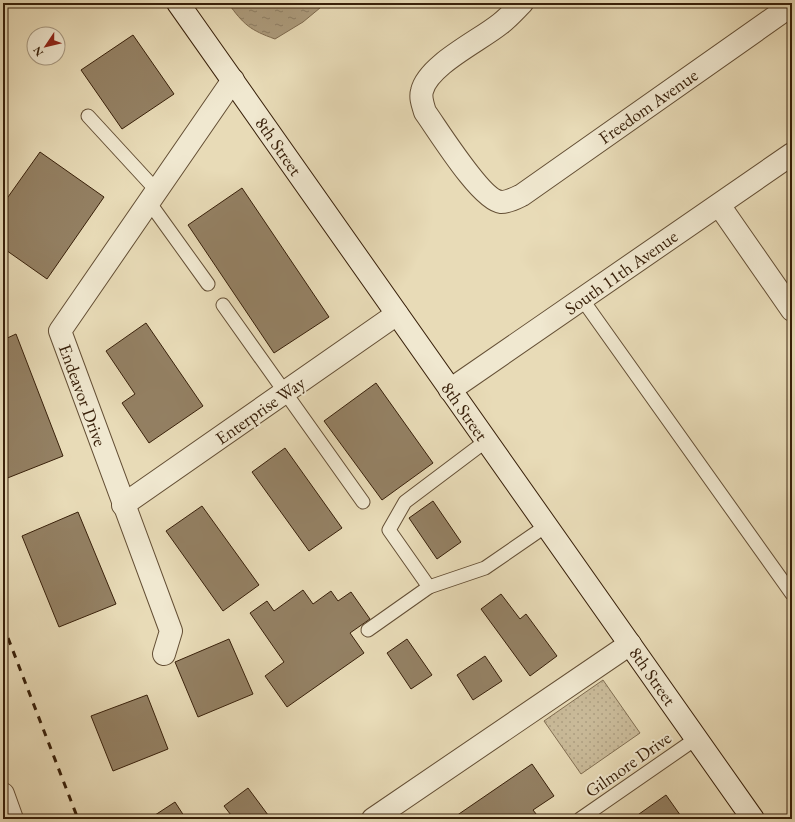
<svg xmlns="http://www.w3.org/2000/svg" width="795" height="822" font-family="'EB Garamond',serif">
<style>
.grass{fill:url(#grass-dots);stroke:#816e52}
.water{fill:url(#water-ripples);stroke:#7e6a4e}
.building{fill:#948164;stroke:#38200a}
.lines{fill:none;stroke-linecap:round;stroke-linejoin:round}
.lane-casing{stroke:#644f35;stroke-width:15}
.street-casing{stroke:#644f35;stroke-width:24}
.secondary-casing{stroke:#38200a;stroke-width:24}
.lane{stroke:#f0e8d0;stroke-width:13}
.street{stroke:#f0e8d0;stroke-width:22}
.secondary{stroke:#f0e8d0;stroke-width:22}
.rail{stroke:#38200a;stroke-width:3;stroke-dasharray:7 7;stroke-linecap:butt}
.labels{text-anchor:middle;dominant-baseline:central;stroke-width:4;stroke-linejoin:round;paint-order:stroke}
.street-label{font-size:18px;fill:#38200a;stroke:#f0e8d0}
</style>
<defs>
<pattern id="grass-dots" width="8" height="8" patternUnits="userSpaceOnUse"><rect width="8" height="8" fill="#cabb9a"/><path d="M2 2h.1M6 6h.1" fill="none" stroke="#aea083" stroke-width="1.8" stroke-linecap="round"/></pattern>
<pattern id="water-ripples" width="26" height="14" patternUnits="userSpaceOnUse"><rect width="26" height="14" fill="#ac9b7c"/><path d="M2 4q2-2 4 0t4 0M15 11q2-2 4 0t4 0" fill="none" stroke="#8d7e64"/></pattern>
</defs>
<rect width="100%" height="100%" fill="#e8dbb7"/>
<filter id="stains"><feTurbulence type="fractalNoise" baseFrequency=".005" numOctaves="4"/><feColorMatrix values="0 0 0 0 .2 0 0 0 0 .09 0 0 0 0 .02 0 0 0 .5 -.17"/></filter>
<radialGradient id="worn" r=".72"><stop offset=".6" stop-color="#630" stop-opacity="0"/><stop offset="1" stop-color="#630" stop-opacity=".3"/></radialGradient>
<!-- grass -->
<path class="grass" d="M 603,680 L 640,733 L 581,774 L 544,721 Z"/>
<!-- water -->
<path class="water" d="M 228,3 L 326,3 L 303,22 L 275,39 C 250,30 244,25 228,3 Z"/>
<!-- building -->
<g class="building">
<path d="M 133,35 L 174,94 L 122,129 L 81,70 Z"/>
<path d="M 40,152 L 104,197 L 47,279 L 3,248 L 3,204 Z"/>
<path d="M 242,188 L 329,317 L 274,353 L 188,225 Z"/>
<path d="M 146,323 L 203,406 L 149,443 L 122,403 L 135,394 L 106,351 Z"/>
<path d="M 16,334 L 63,456 L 5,479 L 3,473 L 3,340 Z"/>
<path d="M 376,383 L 433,463 L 382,500 L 324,421 Z"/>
<path d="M 285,448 L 342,528 L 309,551 L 252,472 Z"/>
<path d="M 433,501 L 461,542 L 437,559 L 409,518 Z"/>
<path d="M 202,506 L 259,585 L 223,611 L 166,531 Z"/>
<path d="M 78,512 L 116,604 L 59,627 L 22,536 Z"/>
<path d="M 303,590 L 313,604 L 331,591 L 338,601 L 351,592 L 370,619 L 350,633 L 364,653 L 287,707 L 265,676 L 284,662 L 250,613 L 267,601 L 274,611 Z"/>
<path d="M 501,594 L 520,619 L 526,614 L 557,656 L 530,676 L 481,609 Z"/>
<path d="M 229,639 L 253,694 L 198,717 L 175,662 Z"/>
<path d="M 407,639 L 432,675 L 411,689 L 387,653 Z"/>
<path d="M 485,656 L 502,681 L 473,700 L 457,675 Z"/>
<path d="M 147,695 L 168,749 L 113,771 L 91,716 Z"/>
<path d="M 532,764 L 554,796 L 533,810 L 540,819 L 458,819 L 456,816 Z"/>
<path d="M 248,788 L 271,819 L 234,819 L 224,806 Z"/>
<path d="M 666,795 L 683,819 L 632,819 Z"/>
<path d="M 175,802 L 186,819 L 149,819 Z"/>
</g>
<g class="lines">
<defs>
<g id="lane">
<path d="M 88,116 L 157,191"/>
<path d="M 149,202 L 208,284"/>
<path d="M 582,299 L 792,594"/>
<path d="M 223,305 L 363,502"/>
<path d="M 486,441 L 405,502 L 389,530 L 429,587 L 485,568 L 546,526"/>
<path d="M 368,630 L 429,587"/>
<path d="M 580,819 L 697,738"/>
</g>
<g id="street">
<path d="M 522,3 C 515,10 508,18 500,24 C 479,41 428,65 422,91 C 420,98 423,105 425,112 C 438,130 481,200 501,202 C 509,202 516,198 522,195 L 792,5"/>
<path d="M 719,205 L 792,310"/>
<path d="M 450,390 L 792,154"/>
<path d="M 123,505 L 397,314"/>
<path d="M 164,654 L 171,631 L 60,331 L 233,80"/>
<path d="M 3,794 L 12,819"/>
<path d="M 373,819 L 630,644"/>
</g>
<path id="secondary" d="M 178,3 L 753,819"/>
</defs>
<!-- lane casing -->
<use href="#lane" class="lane-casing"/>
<!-- street casing -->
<use href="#street" class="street-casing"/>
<!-- secondary casing -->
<use href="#secondary" class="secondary-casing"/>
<!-- lane -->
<use href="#lane" class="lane"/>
<!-- street -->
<use href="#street" class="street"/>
<!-- secondary -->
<use href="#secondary" class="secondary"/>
<!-- rail -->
<path class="rail" d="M 3,625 L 78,819"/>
</g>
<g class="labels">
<!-- street labels -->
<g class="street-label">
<text transform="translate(648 106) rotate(-35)">Freedom Avenue</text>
<text transform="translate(279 146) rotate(55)">8th Street</text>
<text transform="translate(621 272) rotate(-35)">South 11th Avenue</text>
<text transform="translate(83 395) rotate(70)">Endeavor Drive</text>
<text transform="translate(260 410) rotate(-35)">Enterprise Way</text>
<text transform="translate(465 411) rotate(55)">8th Street</text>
<text transform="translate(653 676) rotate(55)">8th Street</text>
<text transform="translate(628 764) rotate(-35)">Gilmore Drive</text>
</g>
</g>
<!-- margin -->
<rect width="795" height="822" fill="none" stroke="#e8dbb7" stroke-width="16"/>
<rect x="4" y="4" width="787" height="814" fill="none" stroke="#38200a" stroke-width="2"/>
<rect x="8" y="8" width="779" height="806" fill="none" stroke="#38200a"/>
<!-- north arrow -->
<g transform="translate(46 46) rotate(235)"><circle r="19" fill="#f0e8d0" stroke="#a69881"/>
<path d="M0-3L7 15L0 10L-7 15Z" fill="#8f2418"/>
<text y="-6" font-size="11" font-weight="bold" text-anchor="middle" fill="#38200a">N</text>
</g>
<rect width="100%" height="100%" filter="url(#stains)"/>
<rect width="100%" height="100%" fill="url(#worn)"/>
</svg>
